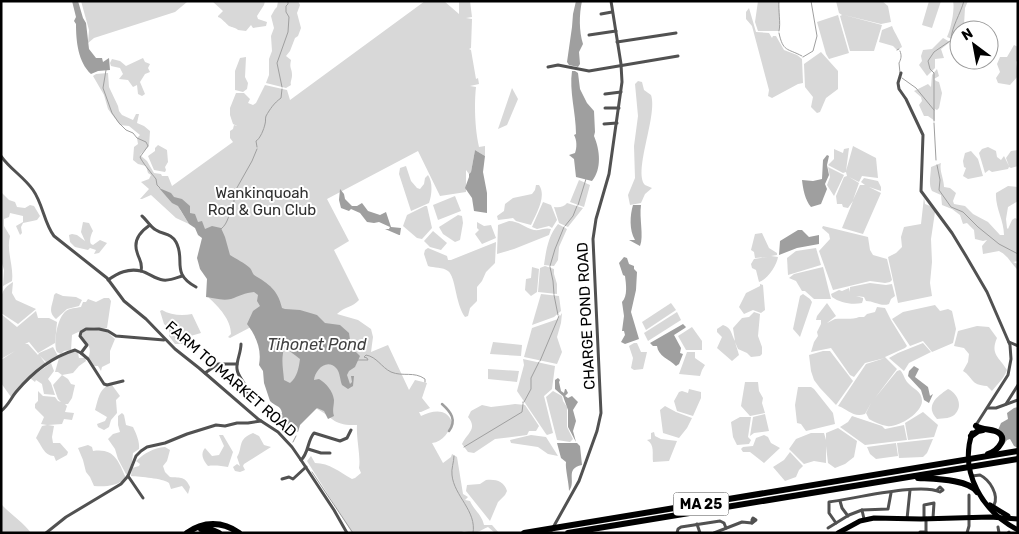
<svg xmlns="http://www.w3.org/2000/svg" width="1019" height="534" font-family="Rubik,sans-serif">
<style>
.green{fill:#d8d8d8}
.water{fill:#9f9f9f;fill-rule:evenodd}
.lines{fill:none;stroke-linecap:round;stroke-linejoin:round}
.stream{stroke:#9f9f9f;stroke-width:1}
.canal{stroke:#9f9f9f;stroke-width:2.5}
.minor{stroke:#515151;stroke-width:3}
.major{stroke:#000;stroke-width:5}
.highway{stroke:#000;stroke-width:6}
.labels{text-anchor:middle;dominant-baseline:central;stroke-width:4;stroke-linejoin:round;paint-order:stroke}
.shield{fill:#fff;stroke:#4c4c4c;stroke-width:1}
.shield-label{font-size:14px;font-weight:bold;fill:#000}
.park-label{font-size:15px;fill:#2f2f2f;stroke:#fff}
.street-label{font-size:15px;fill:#000;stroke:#fff}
.water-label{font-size:16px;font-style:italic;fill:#404040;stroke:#fff}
</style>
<rect width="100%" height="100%" fill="#fff"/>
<!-- green -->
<g class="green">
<path d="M 81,1 L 187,1 L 187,2 L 175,12 L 94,38 L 88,43 L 89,30 Z"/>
<path d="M 212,1 L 265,1 L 264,5 L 257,16 L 258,19 L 267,22 L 266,26 L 253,28 L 251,25 L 246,31 L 238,30 C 235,27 233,28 229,26 C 225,23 223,19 218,17 L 218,16 L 223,11 Z"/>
<path d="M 278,1 L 298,1 L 300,5 L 297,13 L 301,28 L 298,36 L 295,38 L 290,51 L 286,56 L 291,60 C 289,69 292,68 292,75 C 292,80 290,81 291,85 L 286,88 L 266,83 L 269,75 L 269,59 L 272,51 L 271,36 L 274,28 L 271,16 L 275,9 L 277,7 Z"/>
<path d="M 425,1 L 444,1 L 459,14 L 459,1 L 470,1 L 472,17 L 466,18 L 472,19 L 471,48 L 469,49 L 471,50 L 476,79 L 478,78 L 479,84 L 470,86 L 476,87 C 474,105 475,129 479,147 L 485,146 L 485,156 L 475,150 L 471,172 L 469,174 L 466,170 L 466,192 L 440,196 L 418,151 L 327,199 L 349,241 L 334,250 L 359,300 C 353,307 344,307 337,314 L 358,320 L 371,329 L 373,337 L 371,352 L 388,345 L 409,390 L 415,380 L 427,383 L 422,398 L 430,408 L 421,412 L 419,412 L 421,416 C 432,411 446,407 452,422 C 450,431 443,442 432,443 L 443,463 L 451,457 L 452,454 L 457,457 L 463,494 L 468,497 L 465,500 L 470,501 C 474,510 482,515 484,525 L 492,525 L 499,533 L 495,533 L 488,527 C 475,533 478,534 464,531 L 459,533 L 352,533 L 307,461 L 311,456 L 315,463 C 330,463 339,472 352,479 L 355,478 L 361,473 L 359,468 C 361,457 356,438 357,425 C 332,426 334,417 315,408 C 301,400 284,397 269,393 L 257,337 L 251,327 L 230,338 L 228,337 L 231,334 C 231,320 219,307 209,298 L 212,293 L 212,243 L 179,208 L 189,224 L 176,218 L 151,195 L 142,199 L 140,199 L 149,189 L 141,182 L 149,179 L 151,175 L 148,173 L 146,166 L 138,164 L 133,160 L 134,147 L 138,144 L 137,138 L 140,135 L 129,126 L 120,125 L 108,109 L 104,95 L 93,76 L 96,74 L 108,73 L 109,87 L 118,106 L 119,111 L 122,115 L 133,120 L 136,114 L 139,114 L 137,123 L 144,126 L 150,131 L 149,146 L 140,155 L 147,161 L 154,173 L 161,174 L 162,176 L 168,176 L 172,186 L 233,142 L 230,138 L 230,131 L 233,129 L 234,125 L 237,126 L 233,124 L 230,115 L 230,108 L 236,93 L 244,93 L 250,99 L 248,103 L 253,105 L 256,103 L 265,85 L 287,90 L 290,100 Z"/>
<path d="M 758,1 L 779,1 C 779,10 781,23 779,31 L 758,31 L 755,22 Z"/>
<path d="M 836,1 L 882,1 L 888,6 L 891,22 L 881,24 L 844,15 L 882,25 L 874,51 L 850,51 L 840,16 L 842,15 L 839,13 Z"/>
<path d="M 929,1 L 941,1 L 932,28 L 922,25 Z"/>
<path d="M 953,1 L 968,1 L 965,8 L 964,25 L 957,32 L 952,39 L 947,37 C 951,29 955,9 953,1 Z"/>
<path d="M 749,8 L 756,32 L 769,33 L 772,38 L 773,36 L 776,36 L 784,50 L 797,55 L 802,59 L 803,83 L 798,84 L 772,98 L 768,96 L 769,90 L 752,26 L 746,19 L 746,12 Z"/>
<path d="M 838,15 L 849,53 L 829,59 L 826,54 L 817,22 Z"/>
<path d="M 892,26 C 895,34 900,40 902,47 L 897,50 L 893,46 L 879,42 L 882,30 Z"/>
<path d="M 943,38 L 950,42 L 941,49 L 944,58 L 935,59 L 935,68 L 927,76 L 919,65 L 922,61 L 921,56 L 923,50 L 932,49 Z"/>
<path d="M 1014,45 L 1018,47 L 1018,59 L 1016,62 L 1018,76 L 1010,85 L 998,83 L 996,78 L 1000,72 L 997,64 L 1000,57 L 1007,57 Z"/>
<path d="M 821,52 L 838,71 L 838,89 L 826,98 L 820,112 L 817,113 L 811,107 L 813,97 L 805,87 L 804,64 Z"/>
<path d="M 246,57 L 245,77 L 248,83 L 247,89 L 243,92 L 235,90 L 235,71 L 240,58 Z"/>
<path d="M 143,58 L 145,62 L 150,64 L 148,68 L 150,72 L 145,74 L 140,82 L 145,94 L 142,96 L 138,94 L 137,85 L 133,87 L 128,80 L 119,79 L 123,74 L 120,68 L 111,66 L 110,63 L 112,59 L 120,61 L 126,66 Z"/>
<path d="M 937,69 L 939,76 L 934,79 L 936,81 L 939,82 L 942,93 L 939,108 L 937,110 L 935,109 L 935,121 L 928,116 L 924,116 L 919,105 L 922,101 L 921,97 L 914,91 L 928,84 L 931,87 L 932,75 Z"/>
<path d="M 638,81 L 642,82 L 644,90 L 651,95 C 658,115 633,171 645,185 L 652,188 L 645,194 L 641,203 L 630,205 L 628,195 L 635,178 L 634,146 L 638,116 L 635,84 Z"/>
<path d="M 512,88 L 518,99 L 507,125 L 498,129 Z"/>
<path d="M 158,145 L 167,150 L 168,162 L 165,167 L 166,170 L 165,172 L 154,170 L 148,156 L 155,151 L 155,148 Z"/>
<path d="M 853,146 L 876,158 L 878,178 L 862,176 L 859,182 L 849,177 L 859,183 L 853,200 L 860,185 L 865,185 L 861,182 L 864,178 L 878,181 L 881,187 L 881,191 L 869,187 L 881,193 L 863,234 L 842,228 L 853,201 L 848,208 L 843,207 L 842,204 L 837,204 L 836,196 L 844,177 L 847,176 L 846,172 L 843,173 L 828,165 L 834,159 L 834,149 L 843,153 L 844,149 L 849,148 L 846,171 Z"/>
<path d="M 988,147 L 996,151 L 997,157 L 1001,160 L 1004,156 L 1009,166 L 1006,158 L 1011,151 L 1018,150 L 1018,166 L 1011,168 L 1009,167 L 1008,169 L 992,172 L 989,170 L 985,173 L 979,153 L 982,149 Z"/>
<path d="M 971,151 L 978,159 L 983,176 L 968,179 L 963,176 L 966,168 L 964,167 L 963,161 L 965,153 Z"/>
<path d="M 941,163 C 939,170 944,179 944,187 L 950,188 L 956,193 L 953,201 L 954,204 L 965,206 L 973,214 L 988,222 L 1000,235 L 1004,235 C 1004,220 995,208 996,193 L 1008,186 L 1018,187 L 1018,201 L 1008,207 L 1006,219 L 1007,228 L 1008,229 L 1012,220 L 1015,218 L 1017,219 L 1018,261 L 1013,262 L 1018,264 L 1018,270 C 1011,264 1009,256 999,251 L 983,254 L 982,246 L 987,240 L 983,241 L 975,239 L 974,230 L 967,223 L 963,224 L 960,215 L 952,209 L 942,205 L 941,195 L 932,191 C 928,184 931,174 931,167 Z"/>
<path d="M 406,166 L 411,181 L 417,188 L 420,189 L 424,184 L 425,178 L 428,175 C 433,182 432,195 429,203 L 411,211 L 399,174 L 400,168 Z"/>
<path d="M 828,167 L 844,175 L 834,196 L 827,185 L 830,177 Z"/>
<path d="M 579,180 L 590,185 L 584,207 L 570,202 Z"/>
<path d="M 536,185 L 539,185 C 547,196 536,214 531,225 L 516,221 L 513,218 L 498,220 L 497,216 L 504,211 L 505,204 L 513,198 L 532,194 L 535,190 Z"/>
<path d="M 1,192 L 9,200 L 15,202 L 17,207 L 25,208 L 30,205 L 34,206 L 40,216 L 37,220 L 23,223 L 21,227 L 22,233 L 20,235 L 16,226 L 23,222 L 23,216 L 10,213 L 9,217 L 4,219 L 4,226 L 10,236 C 6,251 14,266 12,281 L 3,286 L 4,270 L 1,260 Z"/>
<path d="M 455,196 L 461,211 L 438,220 L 433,205 Z"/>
<path d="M 924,197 L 925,204 L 930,206 L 935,212 L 931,239 L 932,262 L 930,283 L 932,296 L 898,303 L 888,257 L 896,253 L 902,247 L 901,237 L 904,227 L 921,224 Z"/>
<path d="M 543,202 L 551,205 L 557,220 L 552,228 L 549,226 L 537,229 L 532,227 Z"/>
<path d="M 567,203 L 583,208 L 568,227 L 559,223 L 554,207 C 559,208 564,207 567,203 Z"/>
<path d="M 425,206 L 427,206 L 432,228 L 422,239 L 417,238 L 403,226 L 407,215 Z"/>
<path d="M 458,215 L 462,216 L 463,223 L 460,240 L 455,242 L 443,234 L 439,227 Z"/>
<path d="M 509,221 C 519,221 525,228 534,230 C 540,231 545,227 551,229 L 549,235 L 514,249 L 497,254 L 498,225 Z"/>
<path d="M 83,222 L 89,223 L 93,231 C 91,234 89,241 91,244 L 93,245 L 100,240 L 107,243 L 99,253 L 94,254 L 96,250 L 90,248 L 88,250 L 75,247 L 70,242 L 69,235 L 72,234 L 77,235 L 85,241 L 81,232 Z"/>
<path d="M 477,222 L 484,226 L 491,225 L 496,238 L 482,244 L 475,234 L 479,230 L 477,228 Z"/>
<path d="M 558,224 L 567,229 L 559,247 L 558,260 L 554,266 L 544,265 C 546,251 548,236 558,224 Z"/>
<path d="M 823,226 L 868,237 L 870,250 L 873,255 L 887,259 L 892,280 L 890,282 L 885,283 L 870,281 L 833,290 L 819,251 L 830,239 L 829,234 L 822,228 Z"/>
<path d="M 433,231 L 447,243 L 441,250 L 430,247 L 424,241 Z"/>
<path d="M 762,233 L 769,248 L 777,253 L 777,255 L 771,256 L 778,257 C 777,265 767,280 759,282 L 756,270 L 752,268 L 751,264 L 754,259 L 768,257 L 755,258 L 754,252 L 751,250 L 755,234 Z"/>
<path d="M 496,242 L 495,263 L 486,272 L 482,281 L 477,287 L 477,301 L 470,308 L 468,316 L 465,317 C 455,303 456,277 448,271 C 443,267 434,268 428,266 L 424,254 L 425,250 L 428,248 L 447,256 L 448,260 L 451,260 Z"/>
<path d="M 816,248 L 821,265 L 788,275 L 787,258 L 796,251 Z"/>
<path d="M 545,266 L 554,269 L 554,274 L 557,284 L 557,294 L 538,292 L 540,268 Z"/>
<path d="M 532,267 L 539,269 L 537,292 L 531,296 L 525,290 L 526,279 L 531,278 Z"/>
<path d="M 823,267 L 831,299 L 814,299 L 805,291 L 802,291 L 796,281 L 789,278 L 794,274 Z"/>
<path d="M 13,282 L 12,293 L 16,300 L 36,309 L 18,324 L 1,313 C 1,296 0,290 13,282 Z"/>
<path d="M 870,283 L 886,285 L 892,284 L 895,296 L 891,299 L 889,304 C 881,307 874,301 866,301 L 864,297 L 856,296 L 863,298 L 863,300 L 862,303 C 852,305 840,303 832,297 L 831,294 L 839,290 L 842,291 L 849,288 L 850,292 L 850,287 Z"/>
<path d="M 760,284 L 763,285 L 765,310 L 761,313 L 753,310 L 744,314 L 739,307 L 746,293 L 760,286 Z"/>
<path d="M 56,293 L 63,296 L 76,297 L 82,300 L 79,306 L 67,309 L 56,319 C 47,311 53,305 54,295 Z"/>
<path d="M 541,294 L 559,296 L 561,311 L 554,317 L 532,325 Z"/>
<path d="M 803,294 L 810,299 L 812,302 L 800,337 L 793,329 L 800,296 Z"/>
<path d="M 104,298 L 109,298 L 111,301 L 107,328 C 102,329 99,328 94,327 C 86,327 79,332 72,335 L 71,350 L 64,351 L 61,354 L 57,352 C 53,343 57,318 66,311 C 70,308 76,308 81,307 L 83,302 L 86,302 L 88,299 L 96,302 Z"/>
<path d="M 671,303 L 676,310 L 646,330 L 642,322 Z"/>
<path d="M 827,303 L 836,316 L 827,323 C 830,322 832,320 835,319 C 842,318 852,320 859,317 L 864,317 L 867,314 L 875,312 L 877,307 L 885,308 L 891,320 L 907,346 L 905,348 L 885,357 L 897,369 L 875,398 L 897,371 L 900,370 C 904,374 904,379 908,383 C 913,389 922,391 922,401 C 922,413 898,428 887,426 C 881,425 874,422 869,419 L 866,413 L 871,403 L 865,414 C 853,418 848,409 838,406 L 866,364 L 885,358 L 865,363 L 854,377 L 850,375 L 831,348 L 811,352 L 814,342 L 818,336 L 817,332 L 821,324 L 821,320 L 816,320 L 817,316 Z"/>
<path d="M 935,305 L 940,311 L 948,309 L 952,311 L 956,329 L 953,343 L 932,352 L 923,341 L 910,346 L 892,319 L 903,312 Z"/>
<path d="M 162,310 C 170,315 182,316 192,314 L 201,333 L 187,337 L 183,340 L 183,344 L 175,344 L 169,336 L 169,328 L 164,324 L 160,311 Z"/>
<path d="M 36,311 L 38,318 L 49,318 L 57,322 L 55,343 L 38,353 L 29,342 L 25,344 L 28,344 L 38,355 L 39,353 L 53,347 L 58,356 L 47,363 L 40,356 L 46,364 L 11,397 L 1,383 L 1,360 L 15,351 L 1,359 L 1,314 L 17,327 Z"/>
<path d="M 677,312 L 681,320 L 648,341 L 644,333 Z"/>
<path d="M 754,312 L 760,314 L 758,336 L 762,347 L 762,354 L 760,356 L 751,357 L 747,353 L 738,349 L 735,342 L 739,355 L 732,361 L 717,348 L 722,337 L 717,332 L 717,329 L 723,325 C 732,328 731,334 735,341 L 733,328 L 742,318 L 749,317 Z"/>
<path d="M 562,313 L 561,323 L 557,337 L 562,352 L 557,364 L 524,357 L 532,328 L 558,319 Z"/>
<path d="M 977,326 L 989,327 L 997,338 C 990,354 999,357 1007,370 C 1003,380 998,383 992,391 L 987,386 C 970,385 974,378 963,371 L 968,362 L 969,354 L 964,348 L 954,346 L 958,331 Z"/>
<path d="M 692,327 L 702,341 L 702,350 L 686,350 L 678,336 Z"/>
<path d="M 87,329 L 106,331 L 115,339 L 110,351 L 110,363 L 102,367 L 101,371 L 98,366 L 93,366 L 88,358 C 93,349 87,342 81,335 L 83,332 Z"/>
<path d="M 493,342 L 522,345 L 521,356 L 490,354 Z"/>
<path d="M 634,343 L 637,343 L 641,352 L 647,352 L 643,369 L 634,370 L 631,368 L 633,358 L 629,346 Z"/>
<path d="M 923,343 L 931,352 L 909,363 L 904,371 L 889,358 L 898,353 Z"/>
<path d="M 75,351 L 78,353 L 79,358 L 85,358 L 86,361 L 79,366 L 73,373 L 62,375 L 68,379 L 71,384 L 75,385 L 72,398 L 68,404 L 65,404 L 67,406 L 65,412 L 74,413 L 72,420 L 64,419 L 62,424 L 48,425 L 54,426 L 52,437 L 53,443 L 60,443 L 68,452 L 67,455 L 56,461 L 54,456 C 44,456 41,444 36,438 L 42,426 L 47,425 L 41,424 L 44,417 L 35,408 L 35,404 L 38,401 L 38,391 L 43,396 L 55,397 L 58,401 L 61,402 L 58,399 L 53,385 L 62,375 L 58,372 L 55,372 L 59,358 Z"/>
<path d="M 823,351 L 830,351 L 853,381 L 836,405 L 820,388 L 814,380 L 811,371 L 809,355 Z"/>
<path d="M 687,352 L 695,352 L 695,358 L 705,365 L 702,370 L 700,376 L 679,374 Z"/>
<path d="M 523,359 L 555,366 L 552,389 L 544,396 L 553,433 L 547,435 L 546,434 L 517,391 L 524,365 Z"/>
<path d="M 51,363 L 54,371 L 48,379 L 51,383 L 55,395 L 44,394 L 42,384 L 36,380 L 35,382 L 30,378 Z"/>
<path d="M 488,369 L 519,371 L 517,382 L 488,379 Z"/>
<path d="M 758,382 L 759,391 L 763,398 L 762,403 L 765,413 L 750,416 L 741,406 L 745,382 Z"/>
<path d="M 109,385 L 112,385 L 120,396 L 116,400 L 117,413 L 111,420 L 109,427 L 104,430 L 98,427 L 97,424 L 105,421 L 107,417 L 95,410 C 98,400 99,389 109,385 Z"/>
<path d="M 798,387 L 811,387 L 814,389 L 833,413 L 835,424 L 806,431 L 801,424 L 797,423 L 795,405 Z"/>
<path d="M 689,389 L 701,392 L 701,398 L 693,416 L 677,411 L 674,401 L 679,392 L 682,391 L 688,393 Z"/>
<path d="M 948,389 C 957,393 963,405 956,413 C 952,419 943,418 937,419 C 925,406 936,397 948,389 Z"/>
<path d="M 553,391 L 562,396 L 563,401 L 567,407 L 567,427 L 573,439 L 570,442 L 557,440 L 546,397 Z"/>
<path d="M 515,404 L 525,405 L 539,426 L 536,431 L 529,431 L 527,435 L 495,439 L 474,453 L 468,452 L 462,444 C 467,433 478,429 468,417 L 471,411 L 482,405 L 491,407 Z"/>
<path d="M 665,406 L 676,412 L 692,418 L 687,428 L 679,438 L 663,433 L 660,410 Z"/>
<path d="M 923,412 L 938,425 L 934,437 L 908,440 L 905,423 Z"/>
<path d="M 122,413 L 124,415 L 126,425 L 133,427 C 136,433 140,442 139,449 L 133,453 L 132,462 L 127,476 L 118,459 L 115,449 L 108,439 L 113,434 L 120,432 L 118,425 L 118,416 Z"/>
<path d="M 765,414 L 769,431 L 754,433 L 750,436 L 753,417 Z"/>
<path d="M 852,416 L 882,426 L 885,429 L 904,425 L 907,440 L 865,445 L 840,427 L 848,422 Z"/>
<path d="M 740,417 L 751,417 L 748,437 L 751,440 L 749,444 L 737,445 L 733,437 L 731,422 Z"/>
<path d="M 838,428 L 857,441 L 854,457 L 845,464 L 835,468 L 828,463 L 826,446 L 826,463 L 814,461 L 804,464 L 789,449 L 796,439 L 811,433 L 824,433 L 826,440 L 826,433 Z"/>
<path d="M 654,432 L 655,436 L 661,439 L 677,441 L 669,461 L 653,462 C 652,453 655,445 647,440 L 651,439 L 651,433 Z"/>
<path d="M 253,433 L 259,436 L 264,445 L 271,447 L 244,464 L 243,466 L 245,470 L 240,472 L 235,471 L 233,467 L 237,464 L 240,466 L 237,457 C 243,448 237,439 253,433 Z"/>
<path d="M 219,435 L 223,435 L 233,452 L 228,467 C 222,466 214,465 208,466 C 203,460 200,454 205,448 L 212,456 L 219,455 L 224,446 Z"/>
<path d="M 531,435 L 546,437 L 558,456 L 548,454 L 538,447 L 511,443 L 510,440 Z"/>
<path d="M 764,435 L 768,437 L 771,443 L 780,448 L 764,463 L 750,452 L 743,452 L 741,449 L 743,447 L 753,446 L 756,438 Z"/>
<path d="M 933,439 L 927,453 L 923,457 L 899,458 L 897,443 Z"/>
<path d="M 896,443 L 898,456 L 876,459 L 870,454 L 867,447 Z"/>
<path d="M 88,445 L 92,447 L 93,451 C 114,448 118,460 126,478 C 118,486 105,487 94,486 L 90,477 L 86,472 L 83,460 L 78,448 Z"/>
<path d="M 165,447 L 170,450 L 167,461 L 163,466 L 165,472 L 170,477 C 181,478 185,476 190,487 L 188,494 L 182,486 L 171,489 L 169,483 C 162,478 141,477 131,476 L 132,468 L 139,466 L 140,464 L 136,461 C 145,453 153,448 165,447 Z"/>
<path d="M 790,452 L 803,466 L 799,470 L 796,477 L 785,481 L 773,467 L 784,460 Z"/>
<path d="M 486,480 C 496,479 504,481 507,491 L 505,495 L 498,502 L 490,521 L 466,491 L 467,485 L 480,484 Z"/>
<path d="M 1,504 C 10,514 23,522 31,533 L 1,533 Z"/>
</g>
<!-- water -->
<g class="water">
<path d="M 72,1 L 78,1 L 83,18 L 86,23 L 89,49 L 96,58 L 102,58 L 103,62 L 109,58 L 110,70 L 98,71 L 91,74 C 78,62 76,41 76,24 L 74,21 L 76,17 Z"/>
<path d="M 576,1 L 582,1 C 579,15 579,31 583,44 L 579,52 L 580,64 L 578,67 L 569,65 L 567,62 L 572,27 L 573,14 Z"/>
<path d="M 572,71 L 575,71 L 578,73 L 580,89 L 587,103 L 594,111 L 595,132 L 594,136 C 600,150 602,169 592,181 L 576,177 L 574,159 L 569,155 L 575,153 C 577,148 577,140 574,135 L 576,134 C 576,113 569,91 572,71 Z"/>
<path d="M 475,150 L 485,156 L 483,172 L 487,193 L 487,213 L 474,211 L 472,198 L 465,188 L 469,177 L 469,174 L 471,172 Z"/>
<path d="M 827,155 L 829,156 L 827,165 L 829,175 L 825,184 L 827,189 L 821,204 L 811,207 C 805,200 803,189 802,180 L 813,181 L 822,179 L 823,160 Z"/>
<path d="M 159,188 L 171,193 L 174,197 L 182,199 L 190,206 L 190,213 L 195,214 L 198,222 L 202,221 L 205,229 L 212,226 L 221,228 L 225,237 L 230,255 C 236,259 245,263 250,268 C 252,270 252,273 254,275 C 269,284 278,290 282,308 L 285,309 L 300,310 L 317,315 L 325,323 L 340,325 L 349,333 L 351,347 L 360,356 L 355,367 L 349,371 L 347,375 L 350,384 L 352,382 L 351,376 L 354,376 L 353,386 L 348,389 L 342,385 C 340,380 340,373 337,369 C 327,357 315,370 314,380 L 319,379 C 326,383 333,391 334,400 C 334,406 332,410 334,416 L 328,419 L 324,411 L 317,408 L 300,425 L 298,432 L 277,424 L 279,415 L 282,413 C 281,405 274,406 270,401 L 264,383 L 263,371 L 259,365 C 262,349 256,336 247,324 L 253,311 L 260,306 L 257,301 L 258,295 L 254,292 C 245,293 239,296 231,299 C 222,301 214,298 206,297 L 207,279 L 200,269 L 197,258 L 202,238 L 198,235 L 195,228 L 189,224 L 178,206 L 172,203 ZM 284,348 C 289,350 296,356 300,359 C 299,367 297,378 290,383 L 284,380 C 283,367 281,361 284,348 Z"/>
<path d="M 340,189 L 344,194 L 345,199 L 352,206 L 357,206 L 362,203 L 368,211 L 380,215 L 386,212 L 391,227 L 401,228 L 400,235 L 399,235 L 385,229 L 389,229 L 390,227 L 379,222 L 374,223 L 367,222 L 360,213 L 351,209 L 349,211 L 341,208 L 339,200 Z"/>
<path d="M 633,205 L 641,205 C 639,218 644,236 640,246 L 629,240 L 635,240 C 629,230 630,215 633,205 Z"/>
<path d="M 798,230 L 802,230 L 809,237 L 819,235 L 819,244 L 797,248 L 779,255 L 780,241 Z"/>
<path d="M 624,257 L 627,258 L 629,264 L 634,266 L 634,269 L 637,272 L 636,290 L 631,312 L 639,339 L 625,344 L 621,342 L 625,335 L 624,331 L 622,331 L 624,316 L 622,302 C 628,296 626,284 625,276 L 623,275 L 619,263 Z"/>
<path d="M 683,324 L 686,327 L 685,328 L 674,335 L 681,348 L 680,353 L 683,354 L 679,364 L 676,366 C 669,359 658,356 657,346 L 653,346 L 650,343 Z"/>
<path d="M 914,366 L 919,369 L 915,377 L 928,387 L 930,396 L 933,394 L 929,403 L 924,400 L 921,390 L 908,376 L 909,371 Z"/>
<path d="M 558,378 L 560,380 L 559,382 L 561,391 L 564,393 L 565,389 L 566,389 L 568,393 L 565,396 L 568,398 L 572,396 L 578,402 L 573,410 L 576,421 L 573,431 L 576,442 L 568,427 L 568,410 L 563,396 L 555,389 L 555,380 Z"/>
<path d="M 1018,407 L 1018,448 L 1014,446 L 1010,439 L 1007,440 L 1004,444 L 1004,439 L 998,430 L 1001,423 L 1008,419 L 1007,413 L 1014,408 Z"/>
<path d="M 557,443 L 577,443 L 580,446 L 582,465 C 564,469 577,481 569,491 C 569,483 565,468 566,462 L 561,458 Z"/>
</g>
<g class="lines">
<!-- stream -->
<g class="stream">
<path d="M 779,31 C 781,23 778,11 779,1"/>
<path d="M 779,33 C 783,52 787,48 802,56"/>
<path d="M 951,39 C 952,26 960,15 964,1"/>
<path d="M 897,50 L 899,49"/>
<path d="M 803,57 L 813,51 L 817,36 L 811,1"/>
<path d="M 106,70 L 103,88 L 112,113 L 119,123 L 126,130 L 133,133 L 137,138 L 146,142 L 148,146 L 140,157 C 142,162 152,174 156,179 L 157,185 L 160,188"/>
<path d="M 900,73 L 899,63 C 901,59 902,56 900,51"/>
<path d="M 902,78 L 916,88 L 934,110"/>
<path d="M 282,87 L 277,63 L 288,32 L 289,17 L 286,12 L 286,6 L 288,4 L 288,1"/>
<path d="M 934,121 L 934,73 L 930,69 L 928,61 L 934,52 L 950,41"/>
<path d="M 934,123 L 936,160"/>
<path d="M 257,147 L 256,141 C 260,139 264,129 265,124 C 266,121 265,119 266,116 C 270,109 274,103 281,98 L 282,89"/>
<path d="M 937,165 L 940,180 L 939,190 L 951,207 L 963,212 L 978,227 L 999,244 L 1018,254"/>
<path d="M 234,193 L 252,161 L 257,149"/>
<path d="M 578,205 L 586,179"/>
<path d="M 565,226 L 573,216 L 577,206"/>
<path d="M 221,229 C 229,223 228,213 234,206 L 234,195"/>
<path d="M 550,266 L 555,249 L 564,227"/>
<path d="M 550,267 L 553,281 L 554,294"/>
<path d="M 554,295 L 558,315"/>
<path d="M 358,360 L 368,360 L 367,358 L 364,357 L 366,355 C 377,357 381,367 391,372 C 403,377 414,371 425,379 L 425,382"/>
<path d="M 540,361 L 559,316"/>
<path d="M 524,402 L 531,389 L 531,378 L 539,362"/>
<path d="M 523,403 L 523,402"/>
<path d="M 293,442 L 296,436"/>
<path d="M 464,447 L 522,412 L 523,404"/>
<path d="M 454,456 C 454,462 451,469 452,475 C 454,496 477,511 473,533"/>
<path d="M 312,472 L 353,533"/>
</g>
<!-- canal -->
<path class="canal" d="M 442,404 C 451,412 457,420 449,431"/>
<!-- minor -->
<g class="minor">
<path d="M 601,14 L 612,12"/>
<path d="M 589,35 L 616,31"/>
<path d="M 617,42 L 676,33"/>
<path d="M 548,67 L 558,65 L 589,71 L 678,56"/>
<path d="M 901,73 L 898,83 L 899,89 L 906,99 L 923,135 L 921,191 L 952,233 L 966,256 L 987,292 L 1010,345 L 1011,359 L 1008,375 L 976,425"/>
<path d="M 605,94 L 621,92"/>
<path d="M 605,108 L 619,108"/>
<path d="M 604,124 L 617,123"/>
<path d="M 1,156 C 10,169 24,177 33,190 C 43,204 44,223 54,236 L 107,278 L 124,301 L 146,319 L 175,349 L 199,368 L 258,419 L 278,432 L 292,447 L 301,460"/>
<path d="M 142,216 C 147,220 150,227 156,230 C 164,235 171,233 176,242 C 186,260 170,273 196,287"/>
<path d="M 141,271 C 143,262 139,260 137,252 C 133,240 141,231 150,225"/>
<path d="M 108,280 C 118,273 128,268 141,271 C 149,273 155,279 163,280 C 170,281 176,278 182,276"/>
<path d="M 1009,342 L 1018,346"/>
<path d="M 241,344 C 241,353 236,361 237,369 C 238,379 248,383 247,394"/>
<path d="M 205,373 L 218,364 L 237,364"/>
<path d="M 123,381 L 107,385 L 104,384 L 88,359 L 81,353 L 87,345 L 80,336 L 81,332 L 86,329 L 99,329 L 108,331 L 116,336 L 164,340"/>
<path d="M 1006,404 L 1018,385"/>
<path d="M 988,408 L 996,408 L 1018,400"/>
<path d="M 1,411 C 8,406 11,398 16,392 C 31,374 52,357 75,350 L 81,353"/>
<path d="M 308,449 L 321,453 L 330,453"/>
<path d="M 128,476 L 136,456 L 141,451 L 147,447 L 165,443 L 187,434 L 216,425 L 225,426 L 237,423 L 248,423 L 261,421"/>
<path d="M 972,476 L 980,475 C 990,480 999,495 994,505"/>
<path d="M 282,479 L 289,477 L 293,479 L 306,467"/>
<path d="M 840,501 L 842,508 L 848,516"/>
<path d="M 753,518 L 756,520 L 752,523 L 752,520 Z"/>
<path d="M 864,519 L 862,510 L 888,509 L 891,493"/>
<path d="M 907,519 L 910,490"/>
<path d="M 924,519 L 924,505 L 934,503 L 933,518"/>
<path d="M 836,523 L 829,513 L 829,502 C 853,499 921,482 940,492 L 943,490 L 940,487 L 937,490"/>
<path d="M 697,524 L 700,533"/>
<path d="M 998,527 L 999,533"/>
<path d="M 828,528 L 849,515 L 862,510"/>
<path d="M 920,532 L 926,532"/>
<path d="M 46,533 L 66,517 L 121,484 L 128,476 L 143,498"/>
<path d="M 347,533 L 334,510 L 301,460 C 309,453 307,441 314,433 L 340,441 L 347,438 L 351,430"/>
<path d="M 550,533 L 579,481 L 597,431 L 601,413 L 593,239 L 596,219 L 609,174 L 622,82 L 621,64 L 611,1"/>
<path d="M 677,533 L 678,529 L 681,527 L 720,521 L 724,523 L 726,528"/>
<path d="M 714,533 L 742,522 L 752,523"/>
<path d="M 926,533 L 926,518"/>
<path d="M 967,533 L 969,526 L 969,495"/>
<path d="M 1008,533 L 1009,532"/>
</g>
<!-- major -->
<g class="major">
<path d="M 972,433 C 959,473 983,512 1018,530"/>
<path d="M 990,505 L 1008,516"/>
<path d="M 838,533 L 860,521 L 874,518 L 921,519 L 990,517 L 1018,519"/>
</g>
<!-- highway -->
<g class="highway">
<path d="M 976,426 C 982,430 989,429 995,431 C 1011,437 997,451 988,454"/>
<path d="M 971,436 L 978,431 L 983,430"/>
<path d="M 918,478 C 933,479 969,479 977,492"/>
<path d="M 201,529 L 210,529 L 219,533"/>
<path d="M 187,533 C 203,521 223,521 239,533"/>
<path d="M 524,533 L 1018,451"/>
<path d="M 568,533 L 1018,459"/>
</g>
</g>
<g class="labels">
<!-- shield labels -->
<rect class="shield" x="673.5" y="492.5" width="55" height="23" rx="4"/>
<g class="shield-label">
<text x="701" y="504">MA 25</text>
</g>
<!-- park labels -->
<g class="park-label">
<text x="262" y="193">Wankinquoah<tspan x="262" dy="17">Rod &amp; Gun Club</tspan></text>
</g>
<!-- street labels -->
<g class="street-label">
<text transform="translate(586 316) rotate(-93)">CHARGE POND ROAD</text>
<text transform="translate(231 379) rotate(41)">FARM TO MARKET ROAD</text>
</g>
<!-- water labels -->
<g class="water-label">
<text x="317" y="344">Tihonet Pond</text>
</g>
</g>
<!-- border -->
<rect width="1019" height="534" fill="none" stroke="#000000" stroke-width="5"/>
<!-- north arrow -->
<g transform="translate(974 45) rotate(328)"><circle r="24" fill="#ffffff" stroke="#999999"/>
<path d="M0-4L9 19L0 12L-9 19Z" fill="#000000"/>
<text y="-8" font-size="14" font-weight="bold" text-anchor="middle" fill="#000000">N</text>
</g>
</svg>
